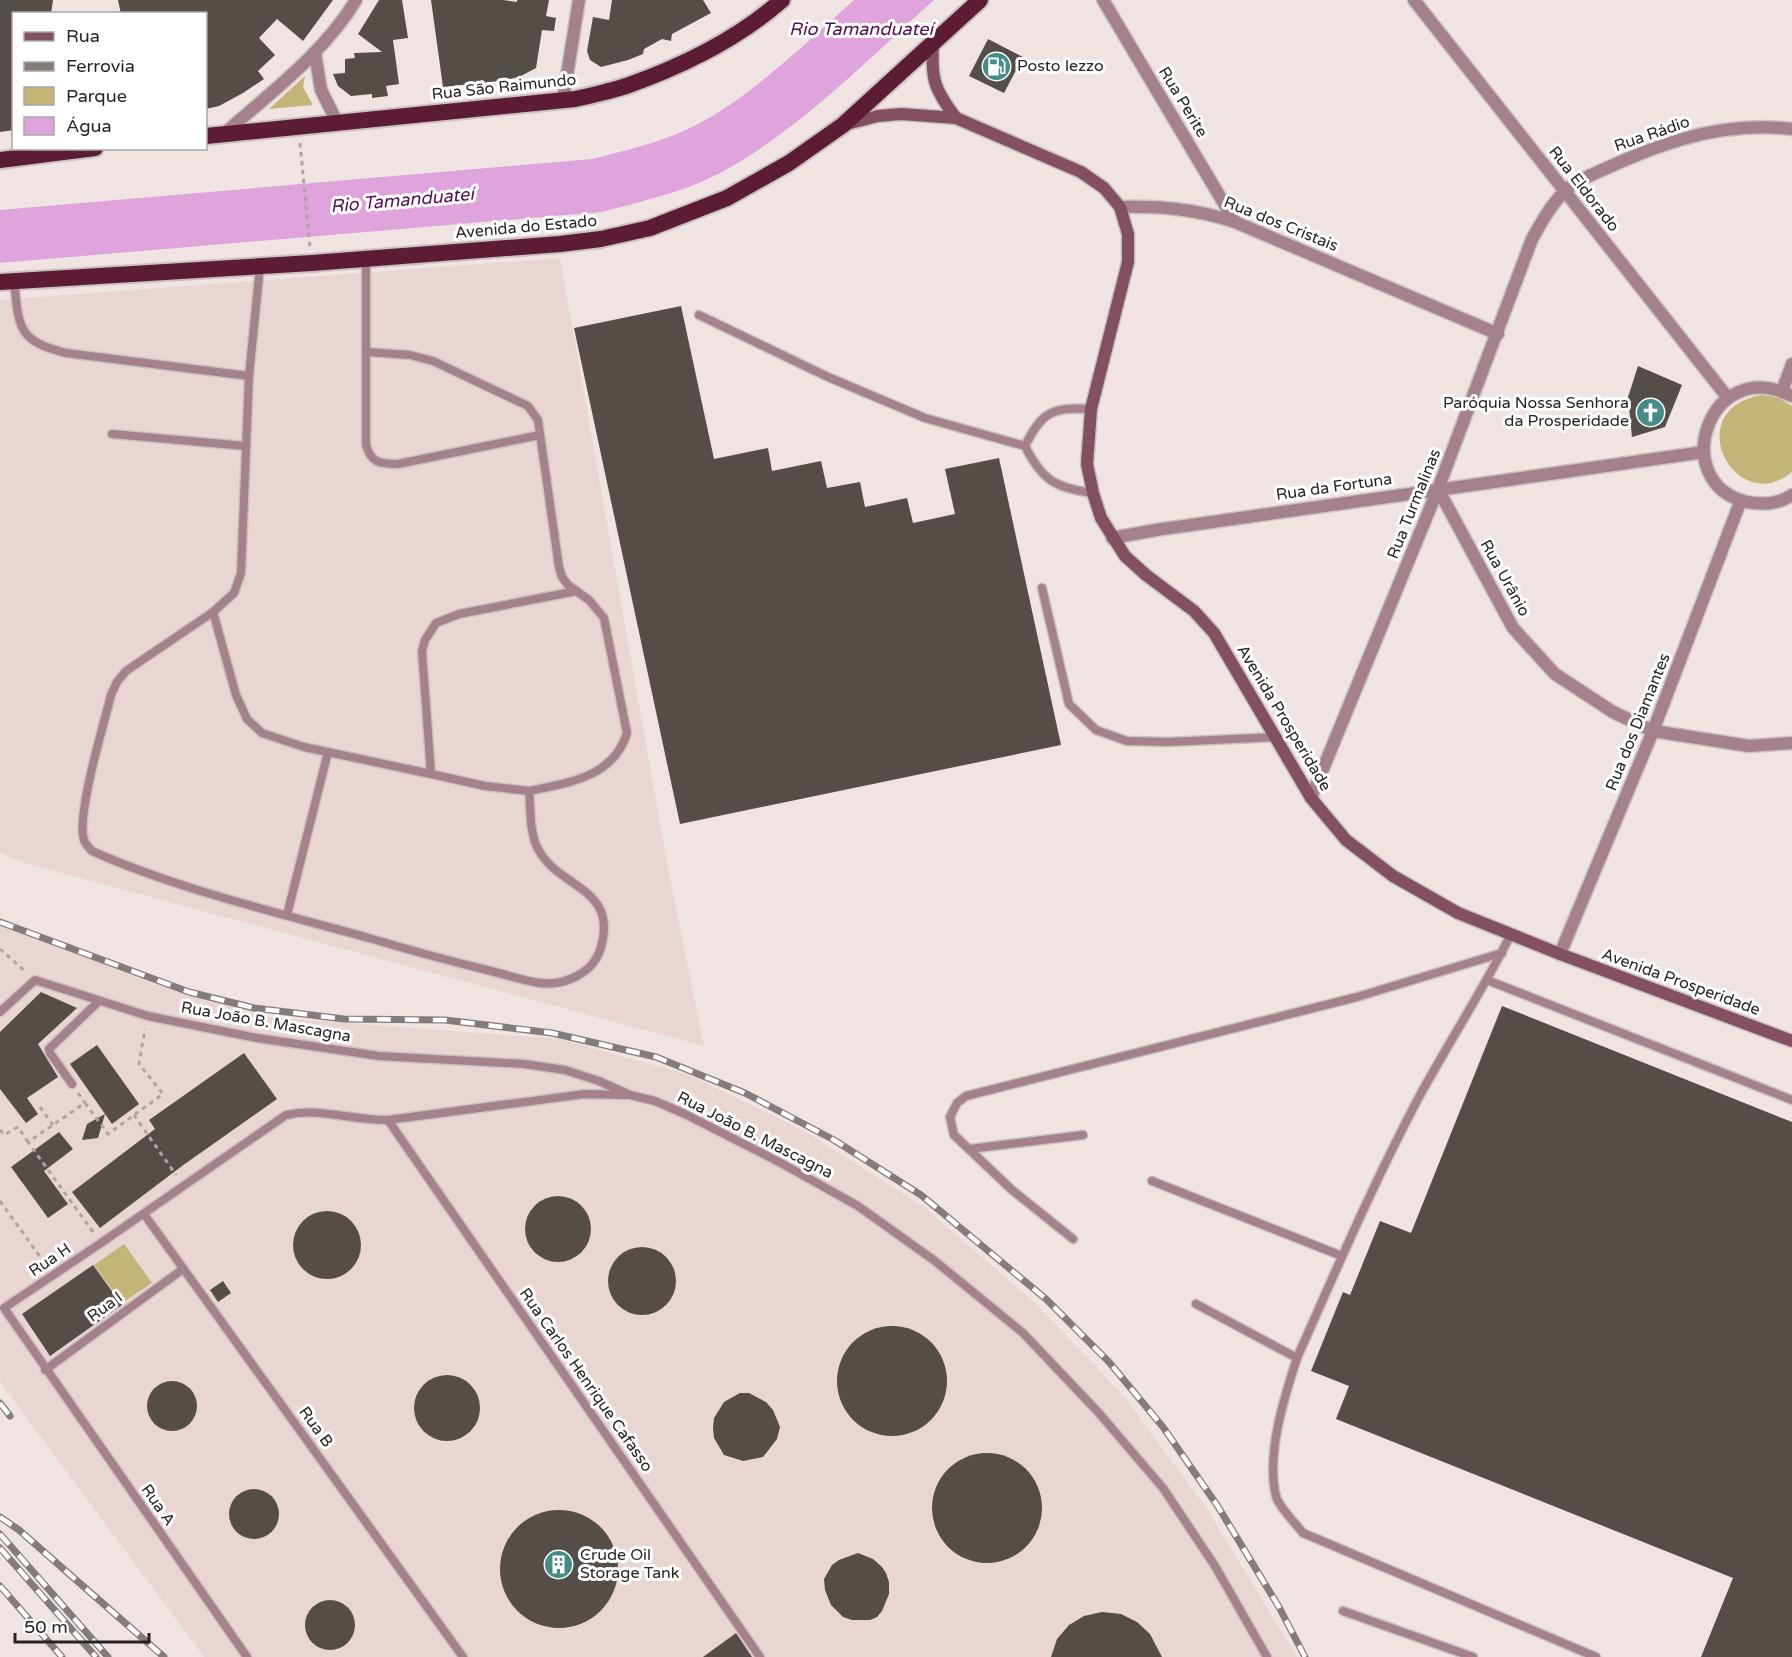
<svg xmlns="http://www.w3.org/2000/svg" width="1792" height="1657" font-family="'Varela Round',sans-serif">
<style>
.built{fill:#e9d6d2}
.green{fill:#c5b477}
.water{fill:#e0a4dd}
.building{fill:#544d48}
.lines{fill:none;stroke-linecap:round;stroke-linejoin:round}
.service-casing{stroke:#cbc1c0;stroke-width:11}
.minor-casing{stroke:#cbc1c0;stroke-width:15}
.secondary-casing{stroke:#cbc1c0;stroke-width:15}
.trunk-casing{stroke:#cbc1c0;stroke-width:20}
.path{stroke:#aea5a3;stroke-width:3;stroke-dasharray:4.5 4.5;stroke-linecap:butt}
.service{stroke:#a5818b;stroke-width:8}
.minor{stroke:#a5818b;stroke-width:12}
.secondary{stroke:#825060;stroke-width:12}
.trunk{stroke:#5c1c36;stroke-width:16}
.rail-casing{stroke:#847c7b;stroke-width:7}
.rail{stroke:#fff;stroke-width:4.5;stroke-dasharray:14;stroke-linecap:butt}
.labels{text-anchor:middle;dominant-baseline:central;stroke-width:6;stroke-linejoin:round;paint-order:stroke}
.poi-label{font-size:16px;fill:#282423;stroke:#fff;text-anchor:start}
.street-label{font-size:16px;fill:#282423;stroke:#fff}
.water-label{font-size:18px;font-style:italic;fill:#540c54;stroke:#fff}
</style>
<rect width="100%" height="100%" fill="#efe4e2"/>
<!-- built -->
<g class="built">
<path d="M 560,258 L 668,868 L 704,1046 L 28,864 L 0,853 L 0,300 Z"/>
<path d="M 0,924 L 152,983 L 266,1017 L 560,1039 L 689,1075 L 806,1132 L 924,1207 L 1034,1302 L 1123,1395 L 1207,1509 L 1297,1657 L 204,1657 L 0,1382 Z"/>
</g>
<!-- green -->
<g class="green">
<path d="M 305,76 L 303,87 L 313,105 L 269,109 Z"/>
<path d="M 1762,395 L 1777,397 L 1792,406 L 1792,472 C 1735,519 1678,409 1762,395 Z"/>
<path d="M 124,1244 L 152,1283 L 122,1303 L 94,1265 Z"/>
</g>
<!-- water -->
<path class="water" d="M 854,0 L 934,0 C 867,60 802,128 722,172 C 685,192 642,201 602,212 L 0,263 L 0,210 L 592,159 C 627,150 664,142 696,125 C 752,96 807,42 854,0 Z"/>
<!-- building -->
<g class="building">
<path d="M 0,0 L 53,0 L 51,14 L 14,14 L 14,130 L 0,132 Z"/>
<path d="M 118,0 L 333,0 L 303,41 L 277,19 L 259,38 L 275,55 L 258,71 L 264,79 L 243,93 L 219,106 L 206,109 L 206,14 L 121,14 Z"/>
<path d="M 379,0 L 402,0 L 408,38 L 393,40 L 399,84 L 386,86 L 388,96 L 372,98 L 372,94 L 351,96 L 338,86 L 333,74 L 345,73 L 345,59 L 355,58 L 354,53 L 382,52 L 358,34 Z"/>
<path d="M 431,0 L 503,0 L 517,2 L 517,0 L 549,0 L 546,16 L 556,18 L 554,31 L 542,30 L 536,68 L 519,77 L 499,81 L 443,87 Z"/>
<path d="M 612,0 L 703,0 L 711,13 L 672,34 L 671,41 L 662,39 L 644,49 L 643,54 L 628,60 L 601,67 L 590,60 L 587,51 L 593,17 L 609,20 Z"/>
<path d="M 988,39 L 1023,57 L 1004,93 L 969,76 Z"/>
<path d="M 681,306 L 714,459 L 768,448 L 772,471 L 821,461 L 827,488 L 860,482 L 865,507 L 907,498 L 913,523 L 955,514 L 945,469 L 999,458 L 1061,745 L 680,824 L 574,328 Z"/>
<path d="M 1638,366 L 1682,385 L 1665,427 L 1632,437 L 1628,397 Z"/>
<path d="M 41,992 L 77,1008 L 38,1044 L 58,1077 L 27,1098 L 38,1114 L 26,1123 L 0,1089 L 0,1032 Z"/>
<path d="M 1502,1006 L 1792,1122 L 1792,1657 L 1701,1657 L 1733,1578 L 1336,1419 L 1349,1386 L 1311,1371 L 1343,1292 L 1350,1295 L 1380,1221 L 1411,1233 Z"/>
<path d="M 97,1045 L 139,1104 L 112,1124 L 70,1064 Z"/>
<path d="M 244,1053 L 277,1099 L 182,1166 L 100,1228 L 72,1192 L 155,1129 L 149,1120 Z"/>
<path d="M 105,1114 L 98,1138 L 82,1140 L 87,1124 Z"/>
<path d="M 59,1132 L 73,1149 L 44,1171 L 68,1204 L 48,1218 L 11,1167 Z"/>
<circle cx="558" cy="1229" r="33"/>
<circle cx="327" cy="1245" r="34"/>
<circle cx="642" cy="1281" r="34"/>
<path d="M 93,1265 L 122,1305 L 50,1356 L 22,1314 Z"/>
<path d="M 223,1281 L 231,1293 L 218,1302 L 210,1290 Z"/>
<circle cx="892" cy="1381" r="55"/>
<circle cx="447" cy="1408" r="33"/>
<circle cx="172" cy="1406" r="25"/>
<path d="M 740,1393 L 749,1393 L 766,1402 L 773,1410 L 780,1427 L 777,1439 L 763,1457 L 743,1461 L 724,1455 L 714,1438 L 713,1428 L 714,1418 L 724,1402 Z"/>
<circle cx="987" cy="1508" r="55"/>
<circle cx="254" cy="1514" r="25"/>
<circle cx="559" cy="1569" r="59"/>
<path d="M 858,1553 L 873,1559 L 882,1567 L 886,1573 L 889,1582 L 889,1594 L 882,1611 L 877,1617 L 870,1620 L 852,1620 L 843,1617 L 831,1605 L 825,1590 L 824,1579 L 832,1565 L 839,1560 Z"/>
<circle cx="330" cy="1625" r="25"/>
<path d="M 1102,1612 L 1121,1614 L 1137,1622 L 1150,1634 L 1162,1657 L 1051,1657 L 1057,1639 L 1069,1625 L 1084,1616 Z"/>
<path d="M 736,1633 L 752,1657 L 703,1657 Z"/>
</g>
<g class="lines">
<defs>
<g id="service">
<path d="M 366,259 L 366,445 C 371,463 380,464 398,464 L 540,435"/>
<path d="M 260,266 L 249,376 L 241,573 L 234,593 L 213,612 L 126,671 L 117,682 L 111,695 C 104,724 76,815 84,840 C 85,843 89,848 92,851 C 177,889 279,913 369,938 C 409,950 450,961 491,971 C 507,975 524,981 540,983 C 565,986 594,973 601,947 C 618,887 559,889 538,849 C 529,832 531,809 529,791 C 568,783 614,777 627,733 L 604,618 L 589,600 L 568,585 L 562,577 L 559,567 L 538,420 L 528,406 L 433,361 L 410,355 L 367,352"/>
<path d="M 14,281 C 19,327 17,341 66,353 L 249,376"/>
<path d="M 699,315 L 828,377 L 925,418 L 1025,446"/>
<path d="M 1091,409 C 1053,407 1042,411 1025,446 C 1042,480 1055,488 1093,493"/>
<path d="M 112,434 L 245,446"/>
<path d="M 1042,588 L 1069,704 L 1096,730 L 1127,741 L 1168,742 L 1277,737"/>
<path d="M 213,612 L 236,695 L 247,719 L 262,733 L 304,747 L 431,774"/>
<path d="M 529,791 L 485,786 L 431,774 L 422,651 L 425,640 L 436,623 L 459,614 L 577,591"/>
<path d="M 287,915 L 328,752"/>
<path d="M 1487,980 L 1792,1100"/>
<path d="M 0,1012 L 35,980 L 148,1016 L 257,1038 L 379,1056 L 524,1064 L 565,1070 L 599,1081 L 630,1095 L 655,1101 L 687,1115 L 781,1163 L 858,1206 L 935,1261 L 1023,1333 L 1098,1412 L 1163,1488 L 1215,1566 L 1267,1657"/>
<path d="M 72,1084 L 50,1053 L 49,1049 L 99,1001"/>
<path d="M 388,1120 L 760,1657"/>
<path d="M 969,1149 L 1083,1135"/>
<path d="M 1152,1181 L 1342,1256"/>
<path d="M 144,1214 L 463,1657"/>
<path d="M 1073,1239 L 1012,1190 L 954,1135 L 950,1117 L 957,1103 L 966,1096 L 1357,997 L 1502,953"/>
<path d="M 1196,1304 L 1297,1358 C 1336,1270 1374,1182 1419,1097 C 1449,1042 1483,990 1511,934"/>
<path d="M 1297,1358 C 1284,1398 1266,1454 1276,1496 C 1278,1506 1296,1524 1303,1533 L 1596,1657"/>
<path d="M 45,1370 L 183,1269"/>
<path d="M 1343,1611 L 1473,1657"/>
<path d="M 247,1657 L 4,1308 L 101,1243 L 286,1115 C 320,1107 354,1121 388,1120 L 585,1094 L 626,1095"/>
</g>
<g id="minor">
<path d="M 1103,0 L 1235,222"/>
<path d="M 1414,0 L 1728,398"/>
<path d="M 315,53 L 321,90 L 337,122"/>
<path d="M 563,100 L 579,0"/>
<path d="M 225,133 C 271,92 324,53 356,0"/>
<path d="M 1120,207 C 1160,206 1196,209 1235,222 L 1498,334"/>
<path d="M 1782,391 L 1792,364"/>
<path d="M 1792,396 C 1708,354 1667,483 1747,502 C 1763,505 1779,504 1792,495"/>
<path d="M 1438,489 L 1513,628 L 1555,674 L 1613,712 L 1653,731 L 1749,746 L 1792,743"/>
<path d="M 1112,538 L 1156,530 L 1704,452"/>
<path d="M 1311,798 L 1438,489 L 1532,239 C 1545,216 1556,195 1578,181 C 1650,148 1711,120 1792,129"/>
<path d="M 1560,954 L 1653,731 L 1741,500"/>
</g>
<g id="secondary">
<path d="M 933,44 C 931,79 934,89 956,118"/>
<path d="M 843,125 L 878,116 L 901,114 L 956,118 L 1081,172 L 1104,188 L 1120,207 L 1128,234 L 1128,262 L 1091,409 L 1087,464 L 1093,493 L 1101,518 L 1125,556 L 1146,575 L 1194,611 L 1214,633 L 1311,798 L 1346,840 L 1393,876 L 1458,913 L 1560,954 L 1792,1041"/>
</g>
<g id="trunk">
<path d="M 206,136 L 575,99 C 593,95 612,91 629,85 C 685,65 738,39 782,0"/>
<path d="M 0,160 L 95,148"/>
<path d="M 0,282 L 312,263 L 560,244 L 601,239 L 650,228 L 727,198 L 789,163 L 843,125 L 980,0"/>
</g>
</defs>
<!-- service casing -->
<use href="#service" class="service-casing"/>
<!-- minor casing -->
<use href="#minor" class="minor-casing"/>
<!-- secondary casing -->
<use href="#secondary" class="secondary-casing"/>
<!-- trunk casing -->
<use href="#trunk" class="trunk-casing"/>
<!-- path -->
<g class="path">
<path d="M 300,143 L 310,247"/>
<path d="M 0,949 L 27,973"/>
<path d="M 78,1093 L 85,1103"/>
<path d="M 40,1107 L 53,1125"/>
<path d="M 134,1115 L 176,1175"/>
<path d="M 0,1130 L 4,1135 L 18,1127 L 28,1142"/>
<path d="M 0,1201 L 46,1265"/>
<path d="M 93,1232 L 28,1142 L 85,1103 L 108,1134 L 163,1094 L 139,1064 L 145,1029"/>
</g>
<!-- service -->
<use href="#service" class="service"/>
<!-- minor -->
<use href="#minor" class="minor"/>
<!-- secondary -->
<use href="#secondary" class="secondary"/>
<!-- trunk -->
<use href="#trunk" class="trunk"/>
<defs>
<g id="rail">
<path d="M 0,922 L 189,992 L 254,1008 L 344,1019 L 445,1020 L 552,1033 L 656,1057 L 745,1093 L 834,1140 L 921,1195 L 1046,1299 L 1109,1362 L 1163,1427 L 1217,1505 L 1279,1607 L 1305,1657"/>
<path d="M 0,1403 L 10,1416"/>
<path d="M 0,1517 L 19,1530 L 164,1657"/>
<path d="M 0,1534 L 108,1657"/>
<path d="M 0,1548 L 96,1657"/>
<path d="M 0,1586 L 62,1657"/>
</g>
</defs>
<!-- rail casing -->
<use href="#rail" class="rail-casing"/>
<!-- rail -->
<use href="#rail" class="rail"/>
</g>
<!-- icons -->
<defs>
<symbol id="fuel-disc" viewBox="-11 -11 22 22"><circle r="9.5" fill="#458c87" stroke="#fff"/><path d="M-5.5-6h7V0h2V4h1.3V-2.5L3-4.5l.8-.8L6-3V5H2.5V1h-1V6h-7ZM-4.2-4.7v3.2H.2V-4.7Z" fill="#fff"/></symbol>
<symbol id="church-disc" viewBox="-11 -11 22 22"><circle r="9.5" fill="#458c87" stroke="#fff"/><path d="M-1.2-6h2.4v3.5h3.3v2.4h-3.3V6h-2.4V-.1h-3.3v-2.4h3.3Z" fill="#fff"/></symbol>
<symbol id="building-disc" viewBox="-11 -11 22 22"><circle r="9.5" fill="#458c87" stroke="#fff"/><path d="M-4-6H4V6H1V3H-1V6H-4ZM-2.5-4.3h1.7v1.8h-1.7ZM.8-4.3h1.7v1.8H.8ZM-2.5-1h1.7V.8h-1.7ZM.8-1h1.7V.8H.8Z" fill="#fff"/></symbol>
</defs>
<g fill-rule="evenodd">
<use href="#fuel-disc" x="980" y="50" width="33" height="33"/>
<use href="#church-disc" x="1634" y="396" width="33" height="33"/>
<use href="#building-disc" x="542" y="1548" width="33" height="33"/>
</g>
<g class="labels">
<!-- poi labels -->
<g class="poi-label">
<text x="1017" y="66">Posto Iezzo</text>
<text x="1629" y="403" text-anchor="end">Paróquia Nossa Senhora<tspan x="1629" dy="18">da Prosperidade</tspan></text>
<text x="580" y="1555">Crude Oil<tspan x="580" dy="18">Storage Tank</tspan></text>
</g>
<!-- street labels -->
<g class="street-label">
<text transform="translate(504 87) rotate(-6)">Rua São Raimundo</text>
<text transform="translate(1183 102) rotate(59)">Rua Perite</text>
<text transform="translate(1652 134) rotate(-19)">Rua Rádio</text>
<text transform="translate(1584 189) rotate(52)">Rua Eldorado</text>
<text transform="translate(1281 224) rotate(22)">Rua dos Cristais</text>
<text transform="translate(526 227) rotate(-5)">Avenida do Estado</text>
<text transform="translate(1334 487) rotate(-8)">Rua da Fortuna</text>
<text transform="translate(1414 504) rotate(-68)">Rua Turmalinas</text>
<text transform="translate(1505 578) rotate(61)">Rua Urânio</text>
<text transform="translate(1284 718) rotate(59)">Avenida Prosperidade</text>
<text transform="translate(1638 722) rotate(-68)">Rua dos Diamantes</text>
<text transform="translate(1681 982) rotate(20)">Avenida Prosperidade</text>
<text transform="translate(266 1022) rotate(10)">Rua João B. Mascagna</text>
<text transform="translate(755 1135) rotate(27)">Rua João B. Mascagna</text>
<text transform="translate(50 1260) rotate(-34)">Rua H</text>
<text transform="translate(105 1307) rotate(-36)">Rua I</text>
<text transform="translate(586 1380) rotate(55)">Rua Carlos Henrique Cafasso</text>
<text transform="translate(316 1427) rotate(54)">Rua B</text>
<text transform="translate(158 1505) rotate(55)">Rua A</text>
</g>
<!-- water labels -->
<g class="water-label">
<text x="861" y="29">Rio Tamanduateí</text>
<text transform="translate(402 200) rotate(-5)">Rio Tamanduateí</text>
</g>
</g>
<!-- legend -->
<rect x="12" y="12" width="195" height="138" fill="#ffffff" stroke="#a9a7a7" stroke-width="1.5"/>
<rect x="24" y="32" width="30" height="9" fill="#825060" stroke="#a9a7a7" stroke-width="1.5"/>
<text x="66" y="42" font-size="18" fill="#282423">Rua</text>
<rect x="24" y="62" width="30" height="9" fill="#847c7b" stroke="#a9a7a7" stroke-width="1.5"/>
<text x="66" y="72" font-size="18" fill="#282423">Ferrovia</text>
<rect x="24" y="87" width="30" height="18" fill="#c5b477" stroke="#a9a7a7" stroke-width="1.5"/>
<text x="66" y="102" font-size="18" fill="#282423">Parque</text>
<rect x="24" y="117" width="30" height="18" fill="#e0a4dd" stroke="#a9a7a7" stroke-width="1.5"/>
<text x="66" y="132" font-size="18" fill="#282423">Água</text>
<!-- scale -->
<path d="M15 1633v9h134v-9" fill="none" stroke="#282423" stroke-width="3"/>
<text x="24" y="1633" font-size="18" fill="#282423" stroke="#ffffff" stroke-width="4.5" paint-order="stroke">50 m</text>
</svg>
